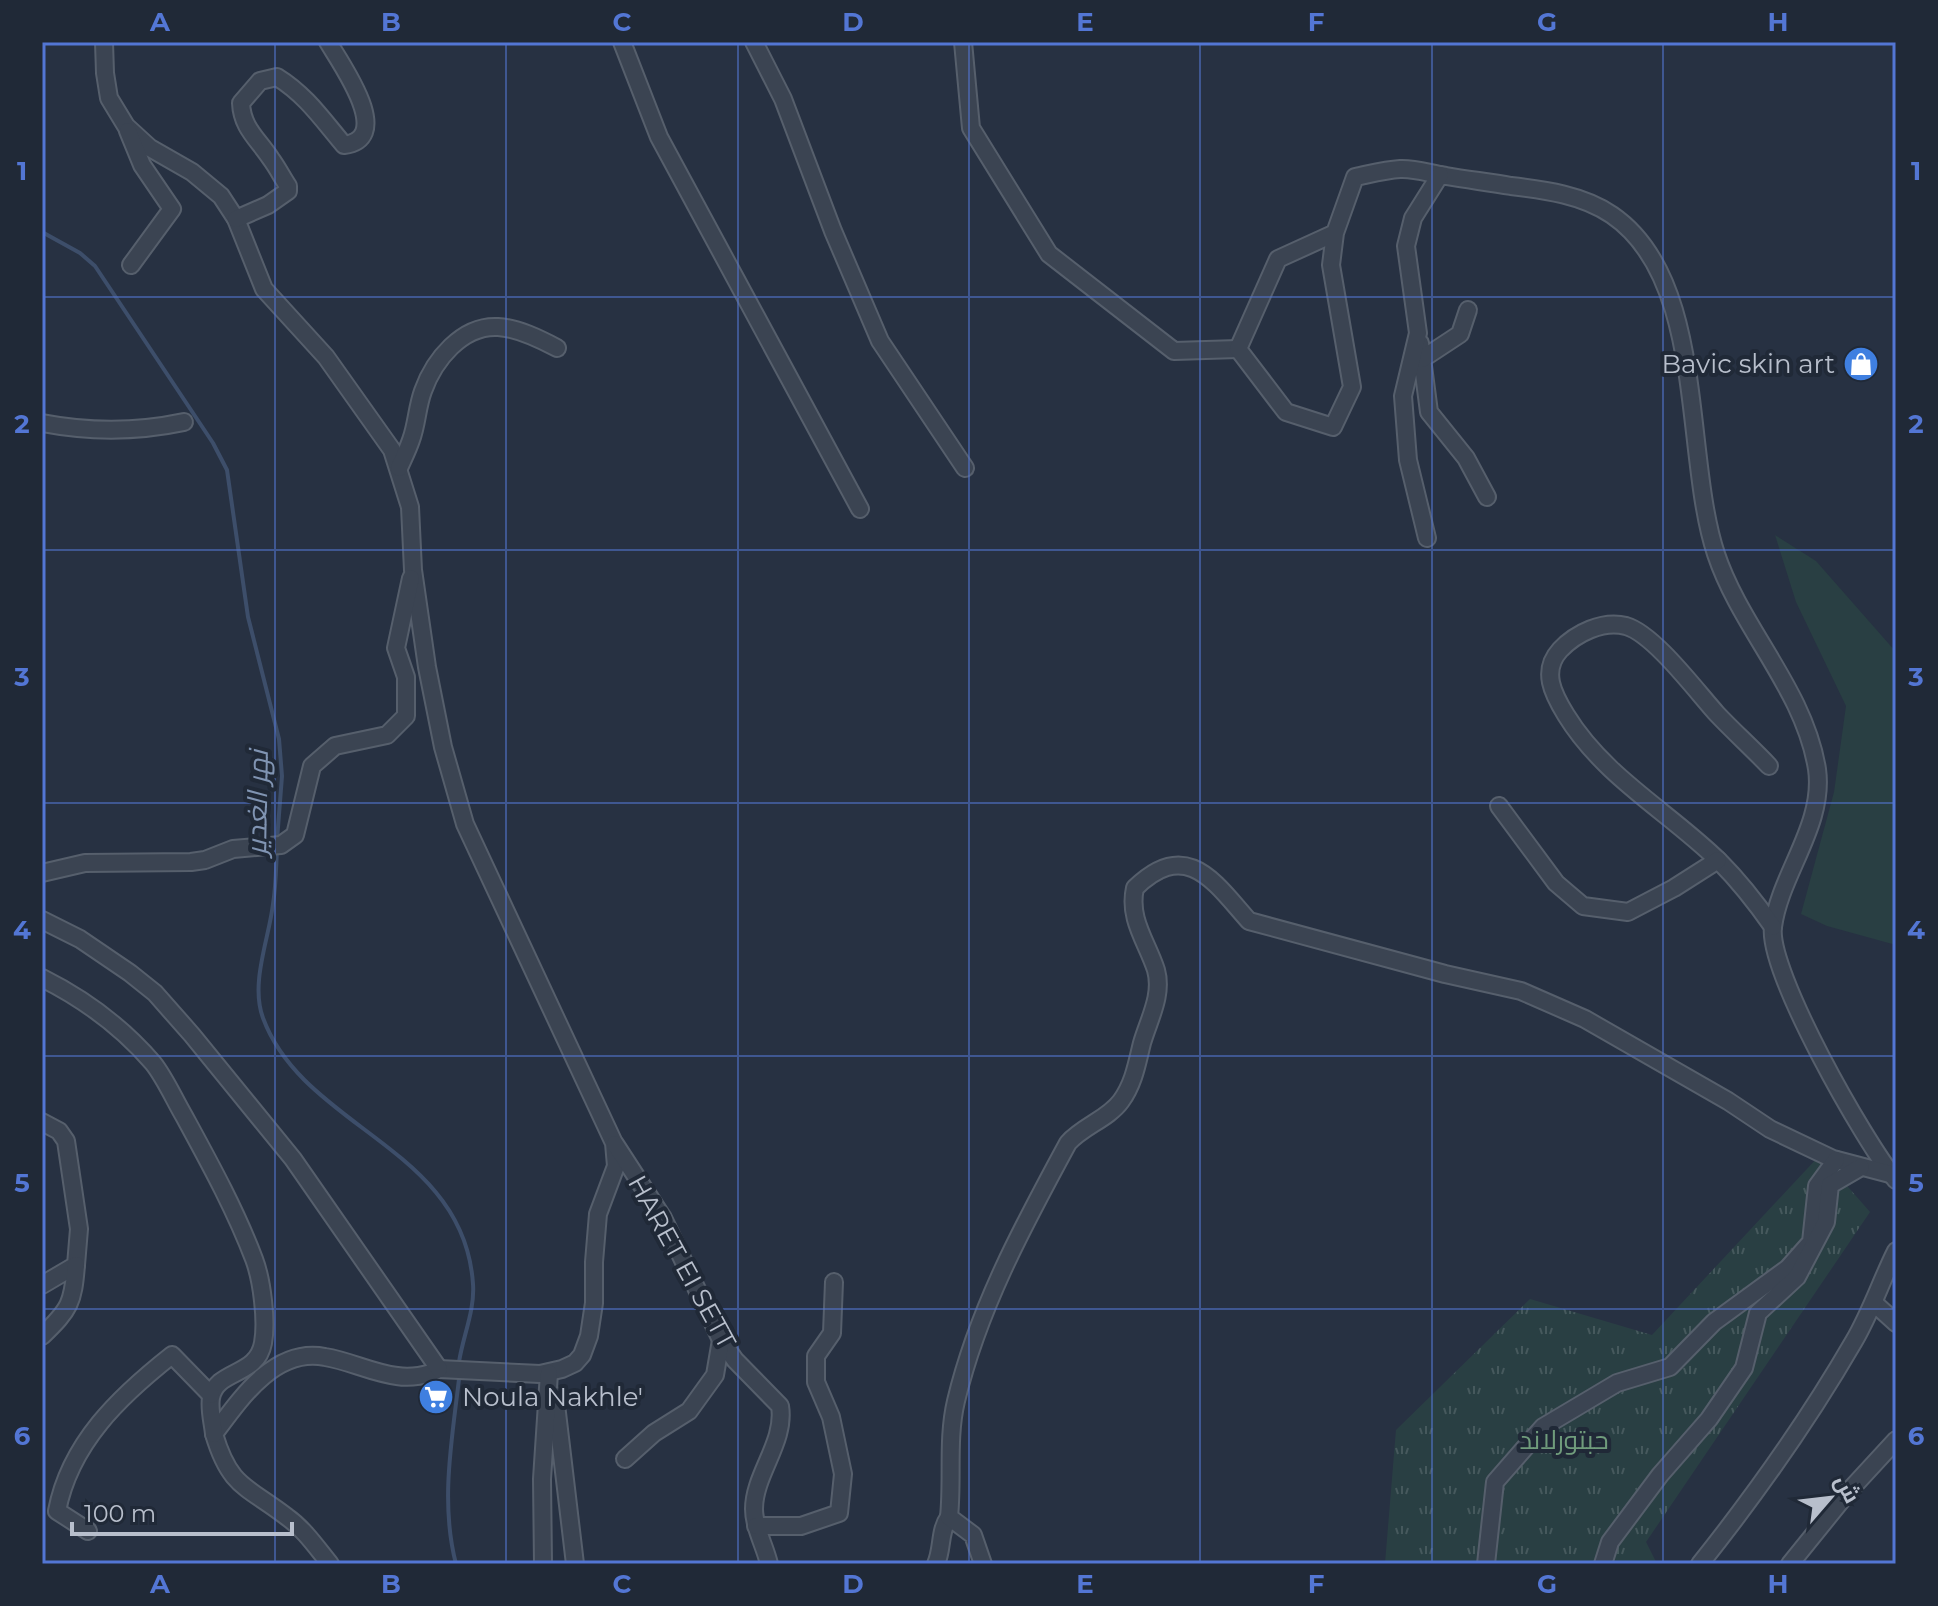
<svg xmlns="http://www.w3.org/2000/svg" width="1938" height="1606" font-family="Montserrat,Cairo,sans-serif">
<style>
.grass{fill:#293f43}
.park{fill:url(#park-tufts)}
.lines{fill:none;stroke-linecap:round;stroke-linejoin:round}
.stream{stroke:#3d4e6a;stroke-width:4}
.street-casing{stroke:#565f6c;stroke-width:20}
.street{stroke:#3b4452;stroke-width:16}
.grid{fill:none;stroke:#5376d4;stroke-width:2;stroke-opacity:0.55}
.labels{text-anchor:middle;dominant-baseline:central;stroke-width:8;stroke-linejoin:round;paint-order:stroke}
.poi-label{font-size:26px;fill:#b8bfcc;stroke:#202937;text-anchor:end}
.street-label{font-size:26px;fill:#b8bfcc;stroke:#202937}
.park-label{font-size:26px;fill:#709c7c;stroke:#202937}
.water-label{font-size:28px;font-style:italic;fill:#8094b2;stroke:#202937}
.neatline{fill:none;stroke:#5376d4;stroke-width:3}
.grid-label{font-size:26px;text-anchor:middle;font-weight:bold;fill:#5376d4}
</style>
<defs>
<pattern id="park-tufts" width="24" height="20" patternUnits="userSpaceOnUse" patternTransform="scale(2)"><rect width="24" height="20" fill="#293f43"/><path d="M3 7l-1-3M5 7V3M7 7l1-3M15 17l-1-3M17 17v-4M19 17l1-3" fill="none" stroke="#46595d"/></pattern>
</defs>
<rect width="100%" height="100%" fill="#273142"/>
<!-- grass -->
<path class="grass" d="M 1775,535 L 1816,561 L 1896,652 L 1896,945 L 1827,926 L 1801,914 L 1834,792 L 1846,706 L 1796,602 Z"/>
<!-- park -->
<path class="park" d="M 1820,1155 L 1870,1212 L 1646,1542 L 1657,1564 L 1385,1564 L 1396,1430 L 1530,1299 L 1652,1335 Z"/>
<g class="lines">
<!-- stream -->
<g class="stream">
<path d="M 42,232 L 80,253 L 95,266 L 213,443 L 227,470 L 248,617 L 279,739 L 282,776 L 277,840"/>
<path d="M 277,849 C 276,867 276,886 273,904 C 269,939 250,983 263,1018 C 304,1129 464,1147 473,1284 C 475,1310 463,1336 459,1362"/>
<path d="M 456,1564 C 440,1503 452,1440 459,1379"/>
</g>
<defs>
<g id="street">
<path d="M 104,42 L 105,73 L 109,98 L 126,126 L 150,148 L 192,172 L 221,196 L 236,219 L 264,289 L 326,357 L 392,450 L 410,507 L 413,570 L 427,667 L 443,747 L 465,824 L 614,1143 L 616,1166 L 598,1214 L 594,1262 L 594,1303 L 589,1336 L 582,1355 L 575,1363 L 562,1369 L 540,1374 L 439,1369 C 428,1376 410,1378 397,1376 C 372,1373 350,1361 325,1357 C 275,1347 240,1399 214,1434 C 230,1488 247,1486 287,1517 C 304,1529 317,1548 330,1564"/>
<path d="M 622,42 L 659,137 L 860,509"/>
<path d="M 754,42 L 783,99 L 833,231 L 880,341 L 965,468"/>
<path d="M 963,42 L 971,128 L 1049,254 L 1174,351 L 1238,349"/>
<path d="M 128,131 L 142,165 L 172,209 L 131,265"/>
<path d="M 236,219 L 268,205 L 288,191 L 288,186 C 282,177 277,167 271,159 C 258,139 242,128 241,103 L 260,81 L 277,77 C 306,95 322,119 344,145 C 395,139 341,64 328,42"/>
<path d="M 1335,233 L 1278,259 L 1238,349 L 1286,412 L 1333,427 L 1352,387 L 1331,265 L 1335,233 L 1355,177 C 1370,174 1385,170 1400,169 C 1415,168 1431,174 1446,176 C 1468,180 1489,182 1511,186 C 1545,190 1583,195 1612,215 C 1707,280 1683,455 1716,554 C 1741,629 1804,689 1817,769 C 1825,825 1780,874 1773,927 C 1767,971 1865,1143 1896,1180"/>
<path d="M 1420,343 L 1429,412 L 1466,458 L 1487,497"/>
<path d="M 1422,359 L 1460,334 L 1468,310"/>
<path d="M 42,423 C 89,432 137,432 184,422"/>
<path d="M 399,468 C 403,459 408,449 411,440 C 417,424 417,407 423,391 C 434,360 462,325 498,327 C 518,328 540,339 557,348"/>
<path d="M 1427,538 L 1408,460 L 1403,396 L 1418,333 L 1406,246 L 1413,218 L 1440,175"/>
<path d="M 1769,766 C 1752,748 1734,732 1717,714 C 1697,692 1654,634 1626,626 C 1603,620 1576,633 1560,650 C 1541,671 1553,694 1566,715 C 1604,777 1669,812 1719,861 C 1739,881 1757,904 1773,927"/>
<path d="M 1499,806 L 1556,883 L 1583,906 L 1628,912 L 1674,888 L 1718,860"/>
<path d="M 42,873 L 85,863 L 191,862 L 205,860 L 233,849 L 281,845 L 295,835 L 312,766 L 335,746 L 387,735 L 406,716 L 406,677 L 396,648 L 411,578"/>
<path d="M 42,920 L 80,939 L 130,973 L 155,993 L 192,1035 L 293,1159 L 439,1369"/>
<path d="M 42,978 C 84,999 122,1027 153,1063 C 165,1078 174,1099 184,1116 C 209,1162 235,1209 254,1259 C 262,1280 267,1321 263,1343 C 257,1377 216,1369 211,1398 C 209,1409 213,1423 214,1434"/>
<path d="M 42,1122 L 59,1131 L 66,1141 L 79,1229 L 76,1265 L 42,1285"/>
<path d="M 615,1144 L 663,1218 L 721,1340 L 735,1360 L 780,1406 C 786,1442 754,1474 754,1509 C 754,1528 765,1546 769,1564"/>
<path d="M 1874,1303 L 1896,1323"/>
<path d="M 42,1336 C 70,1309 73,1303 76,1265"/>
<path d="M 555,1396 L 575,1564"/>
<path d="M 625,1459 L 654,1433 L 689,1411 L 715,1375 L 721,1340"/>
<path d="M 756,1526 L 801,1526 L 839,1513 L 843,1474 L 831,1417 L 816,1382 L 816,1356 L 832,1333 L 834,1282"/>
<path d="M 88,1531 L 57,1511 C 70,1443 120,1396 172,1355 L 211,1395"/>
<path d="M 543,1564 L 542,1479 L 549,1373"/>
<path d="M 936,1564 C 943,1548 939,1531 949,1517"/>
<path d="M 983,1564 L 973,1535 L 949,1517 C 953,1478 947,1439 956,1401 C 978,1309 1023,1226 1068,1143 C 1083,1126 1108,1119 1121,1101 C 1134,1083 1137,1063 1142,1043 C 1149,1019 1163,995 1156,970 C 1147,942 1128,919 1135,888 C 1187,837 1215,883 1249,921 L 1445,974 L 1521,991 L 1585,1019 L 1728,1101 L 1770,1129 L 1833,1159 L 1890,1174"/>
<path d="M 1486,1564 L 1495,1482 L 1543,1427 L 1617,1383 L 1670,1367 L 1714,1322 L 1788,1268 L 1811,1242 L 1817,1186 L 1836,1160"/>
<path d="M 1603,1564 L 1610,1542 L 1660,1475 L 1709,1419 L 1744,1368 L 1758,1313 L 1797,1277 L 1826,1222 L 1830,1185 L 1861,1167"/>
<path d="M 1700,1564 C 1755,1495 1810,1417 1854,1341 C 1871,1312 1881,1281 1896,1251"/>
<path d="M 1790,1564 L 1849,1491 L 1896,1440"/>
</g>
</defs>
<!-- street casing -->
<use href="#street" class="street-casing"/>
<!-- street -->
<use href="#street" class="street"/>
</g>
<!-- grid -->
<path class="grid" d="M 275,42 L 275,1564M 506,42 L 506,1564M 738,42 L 738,1564M 969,42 L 969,1564M 1200,42 L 1200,1564M 1432,42 L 1432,1564M 1663,42 L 1663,1564M 42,297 L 1896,297M 42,550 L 1896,550M 42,803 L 1896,803M 42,1056 L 1896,1056M 42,1309 L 1896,1309"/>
<!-- icons -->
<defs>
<symbol id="shop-disc" viewBox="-11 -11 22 22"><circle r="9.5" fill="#3f7fe0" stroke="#202937"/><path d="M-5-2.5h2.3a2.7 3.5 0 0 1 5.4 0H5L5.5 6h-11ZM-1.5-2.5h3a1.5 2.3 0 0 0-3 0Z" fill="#fff"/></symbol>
<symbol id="supermarket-disc" viewBox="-11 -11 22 22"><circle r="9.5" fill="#3f7fe0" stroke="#202937"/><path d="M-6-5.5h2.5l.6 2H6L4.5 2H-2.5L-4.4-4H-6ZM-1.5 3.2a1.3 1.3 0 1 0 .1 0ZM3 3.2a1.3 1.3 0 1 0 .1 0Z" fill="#fff"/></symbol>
</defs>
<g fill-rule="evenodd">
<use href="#shop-disc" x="1841" y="344" width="40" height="40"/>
<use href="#supermarket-disc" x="416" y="1377" width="40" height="40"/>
</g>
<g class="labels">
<!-- poi labels -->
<g class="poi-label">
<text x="1835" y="364">Bavic skin art</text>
<text x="462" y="1397" text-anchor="start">Noula Nakhle'</text>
</g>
<!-- street labels -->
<g class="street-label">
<text transform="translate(682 1262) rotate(61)">HARET EI SETT</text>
</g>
<!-- park labels -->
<g class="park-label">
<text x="1564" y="1440">حبتورلاند</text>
</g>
<!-- water labels -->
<g class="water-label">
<text transform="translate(257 803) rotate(-89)">نهر الغدير</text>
</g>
</g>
<!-- border -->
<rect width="1938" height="1606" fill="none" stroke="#202937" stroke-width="88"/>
<!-- north arrow -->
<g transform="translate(1830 1498) rotate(62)" stroke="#202937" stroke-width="6" paint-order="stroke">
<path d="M0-6L14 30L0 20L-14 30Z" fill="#b8bfcc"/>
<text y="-12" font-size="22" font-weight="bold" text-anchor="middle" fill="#b8bfcc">ش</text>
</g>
<!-- scale -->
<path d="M72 1522v12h220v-12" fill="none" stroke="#b8bfcc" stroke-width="4"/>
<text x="84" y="1522" font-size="24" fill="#b8bfcc" stroke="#202937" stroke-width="6" paint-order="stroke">100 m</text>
<rect x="44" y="44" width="1850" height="1518" class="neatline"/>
<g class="grid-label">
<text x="160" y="31">A</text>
<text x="391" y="31">B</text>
<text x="622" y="31">C</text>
<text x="853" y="31">D</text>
<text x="1085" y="31">E</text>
<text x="1316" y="31">F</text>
<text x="1547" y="31">G</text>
<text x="1778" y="31">H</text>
<text x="22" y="180">1</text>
<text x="1916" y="180">1</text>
<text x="22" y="433">2</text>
<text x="1916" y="433">2</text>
<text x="22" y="686">3</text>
<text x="1916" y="686">3</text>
<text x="22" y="939">4</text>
<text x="1916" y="939">4</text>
<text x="22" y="1192">5</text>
<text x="1916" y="1192">5</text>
<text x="22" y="1445">6</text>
<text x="1916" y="1445">6</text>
<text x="160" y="1593">A</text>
<text x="391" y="1593">B</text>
<text x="622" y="1593">C</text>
<text x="853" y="1593">D</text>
<text x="1085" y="1593">E</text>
<text x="1316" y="1593">F</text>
<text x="1547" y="1593">G</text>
<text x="1778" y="1593">H</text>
</g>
</svg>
